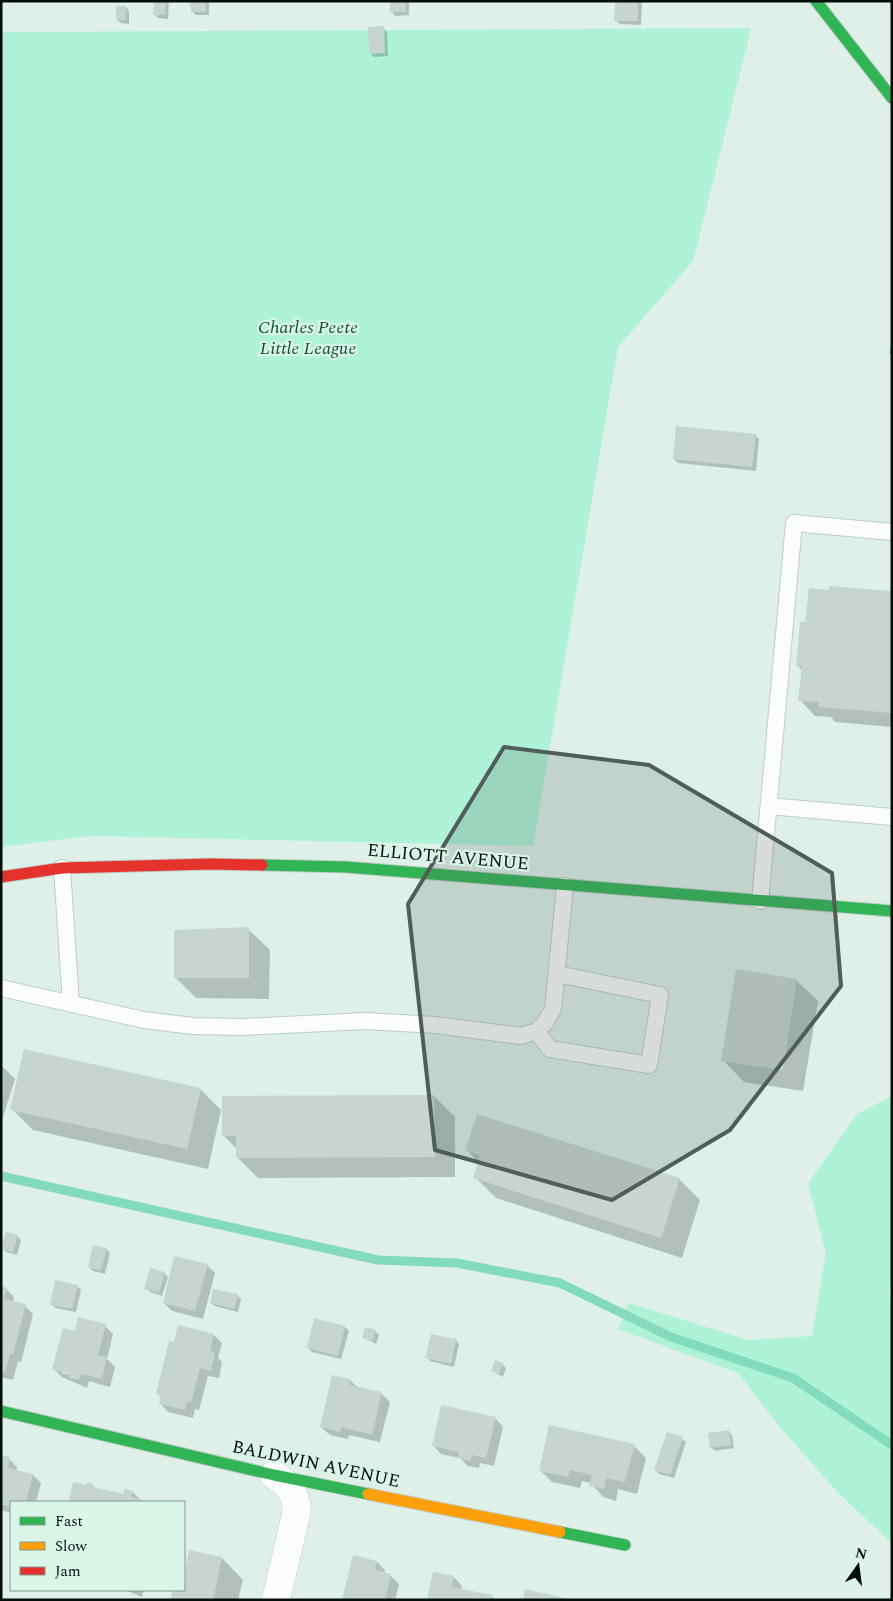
<svg xmlns="http://www.w3.org/2000/svg" width="893" height="1601" font-family="Spectral,serif">
<style>
.green{fill:#aef3d7}
.shadow{fill:#0003;fill-rule:evenodd}
.lines{fill:none;stroke-linecap:round;stroke-linejoin:round}
.stream{stroke:#82dbba;stroke-width:9}
.building{fill:#c8d5cf}
.lane-casing{stroke:#c0ccc7;stroke-width:18}
.street-casing{stroke:#c0ccc7;stroke-width:29}
.fast-casing{stroke:#c0ccc7;stroke-width:13}
.slow-casing{stroke:#c0ccc7;stroke-width:13}
.jam-casing{stroke:#c0ccc7;stroke-width:13}
.lane{stroke:#fafdfc;stroke-width:16}
.street{stroke:#fafdfc;stroke-width:28}
.fast{stroke:#30b455;stroke-width:11}
.slow{stroke:#ff9f0a;stroke-width:11}
.jam{stroke:#e5322d;stroke-width:11}
.marked{fill:#515d58;fill-opacity:0.2;stroke:#515d58;stroke-width:4;stroke-linejoin:round}
.labels{text-anchor:middle;dominant-baseline:central;stroke-width:4.5;stroke-linejoin:round;paint-order:stroke}
.park-label{font-size:18px;font-style:italic;fill:#184a38;stroke:#d9f6e8}
.street-label{font-size:18px;fill:#050e0a;stroke:#d9f6e8}
</style>
<rect width="100%" height="100%" fill="#dff0e8"/>
<!-- green -->
<g class="green">
<path d="M 751,28 L 693,261 L 618,347 L 533,846 L 90,836 L 1,847 L 1,32 Z"/>
<path d="M 892,1096 L 892,1282 L 889,1288 L 892,1308 L 892,1543 L 839,1494 L 780,1427 L 738,1373 L 618,1329 L 629,1303 L 748,1340 L 812,1336 L 826,1253 L 808,1184 L 857,1114 Z"/>
</g>
<!-- shadow -->
<g class="shadow">
<path d="M 155,1 L 169,1 L 168,19 L 158,18 L 155,14 Z"/>
<path d="M 192,1 L 209,1 L 209,15 L 196,15 L 192,11 Z"/>
<path d="M 391,1 L 409,1 L 409,15 L 395,16 L 392,12 Z"/>
<path d="M 624,1 L 642,2 L 641,25 L 620,24 L 616,21 Z"/>
<path d="M 126,7 L 129,11 L 129,24 L 121,23 L 117,20 Z"/>
<path d="M 383,28 L 387,32 L 388,56 L 374,57 L 370,53 Z"/>
<path d="M 892,341 L 892,356 L 889,353 Z"/>
<path d="M 755,435 L 759,439 L 756,471 L 678,463 L 674,459 Z"/>
<path d="M 892,593 L 892,727 L 835,722 L 831,717 L 815,716 L 800,700 L 802,670 L 798,666 L 806,623 Z"/>
<path d="M 248,929 L 270,950 L 269,999 L 196,998 L 175,977 Z"/>
<path d="M 796,980 L 818,1001 L 803,1091 L 744,1082 L 723,1060 Z"/>
<path d="M 1,1065 L 15,1079 L 1,1123 Z"/>
<path d="M 200,1089 L 221,1110 L 208,1169 L 33,1130 L 12,1109 Z"/>
<path d="M 434,1096 L 455,1117 L 455,1177 L 258,1178 L 237,1157 L 237,1149 L 223,1135 Z"/>
<path d="M 467,1150 L 679,1179 L 700,1200 L 682,1258 L 496,1198 L 475,1177 L 479,1163 Z"/>
<path d="M 17,1236 L 21,1240 L 17,1255 L 6,1252 L 3,1248 Z"/>
<path d="M 106,1249 L 110,1253 L 105,1274 L 93,1271 L 89,1267 Z"/>
<path d="M 207,1265 L 215,1273 L 203,1319 L 172,1311 L 164,1303 Z"/>
<path d="M 164,1273 L 168,1277 L 162,1296 L 150,1292 L 146,1288 Z"/>
<path d="M 77,1286 L 81,1290 L 76,1312 L 55,1308 L 51,1304 Z"/>
<path d="M 1,1288 L 6,1289 L 14,1297 L 13,1303 L 25,1306 L 33,1314 L 21,1362 L 18,1361 L 13,1380 L 1,1377 Z"/>
<path d="M 237,1295 L 241,1299 L 238,1312 L 215,1306 L 211,1303 Z"/>
<path d="M 315,1320 L 345,1327 L 349,1331 L 341,1359 L 312,1352 L 308,1348 Z"/>
<path d="M 105,1326 L 113,1334 L 107,1359 L 115,1367 L 110,1387 L 89,1381 L 87,1388 L 62,1377 L 54,1369 L 76,1332 ZM 62,1370 L 76,1376 L 62,1373 Z"/>
<path d="M 375,1331 L 379,1335 L 376,1344 L 363,1337 Z"/>
<path d="M 214,1335 L 222,1343 L 218,1358 L 222,1362 L 219,1378 L 208,1376 L 199,1410 L 195,1409 L 193,1418 L 168,1412 L 160,1403 L 162,1398 L 157,1393 L 175,1344 Z"/>
<path d="M 456,1340 L 459,1344 L 454,1367 L 430,1361 L 427,1357 Z"/>
<path d="M 502,1364 L 506,1368 L 503,1377 L 492,1371 Z"/>
<path d="M 333,1376 L 350,1380 L 358,1388 L 381,1393 L 390,1402 L 380,1442 L 349,1435 L 348,1439 L 330,1435 L 321,1427 Z"/>
<path d="M 495,1418 L 503,1427 L 494,1466 L 480,1463 L 479,1468 L 468,1466 L 460,1458 L 441,1454 L 433,1445 Z"/>
<path d="M 728,1431 L 732,1435 L 734,1448 L 715,1451 L 711,1447 Z"/>
<path d="M 682,1439 L 686,1442 L 674,1478 L 659,1474 L 655,1470 Z"/>
<path d="M 634,1446 L 646,1458 L 637,1494 L 618,1489 L 616,1501 L 603,1497 L 591,1483 L 582,1481 L 580,1488 L 552,1482 L 540,1470 Z"/>
<path d="M 1,1457 L 9,1459 L 17,1467 L 16,1472 L 33,1475 L 41,1483 L 36,1502 L 11,1502 L 11,1513 L 1,1510 Z"/>
<path d="M 74,1483 L 87,1486 L 92,1485 L 97,1489 L 125,1496 L 132,1492 L 144,1502 L 70,1502 Z"/>
<path d="M 190,1551 L 222,1558 L 243,1580 L 238,1600 L 172,1600 L 174,1590 L 184,1590 Z"/>
<path d="M 377,1562 L 385,1570 L 384,1574 L 390,1575 L 399,1584 L 395,1600 L 343,1600 Z"/>
<path d="M 454,1577 L 462,1586 L 461,1590 L 491,1596 L 495,1600 L 429,1600 Z"/>
<path d="M 125,1590 L 144,1590 L 142,1597 Z"/>
</g>
<g class="lines">
<!-- stream -->
<path class="stream" d="M 1,1176 L 378,1260 L 457,1263 L 560,1283 L 671,1337 L 793,1378 L 892,1445"/>
</g>
<!-- building -->
<g class="building">
<path d="M 154,1 L 166,1 L 165,15 L 153,15 Z"/>
<path d="M 190,1 L 206,1 L 206,12 L 191,12 Z"/>
<rect x="390" y="1" width="16" height="11"/>
<path d="M 623,1 L 638,1 L 638,21 L 614,21 L 615,3 Z"/>
<rect x="116" y="6" width="10" height="14"/>
<path d="M 384,26 L 385,53 L 369,54 L 368,27 Z"/>
<path d="M 676,426 L 756,434 L 752,467 L 673,459 Z"/>
<path d="M 829,586 L 892,591 L 892,713 L 818,707 L 819,702 L 798,701 L 802,666 L 796,666 L 800,622 L 805,622 L 809,588 L 829,590 Z"/>
<path d="M 249,927 L 249,978 L 174,978 L 174,930 Z"/>
<path d="M 736,969 L 797,979 L 783,1070 L 721,1061 Z"/>
<path d="M 24,1049 L 201,1088 L 187,1149 L 10,1110 Z"/>
<path d="M 434,1095 L 435,1157 L 236,1158 L 236,1136 L 222,1136 L 222,1096 Z"/>
<path d="M 477,1114 L 680,1178 L 661,1238 L 473,1178 L 480,1155 L 465,1151 Z"/>
<path d="M 6,1232 L 18,1235 L 13,1252 L 1,1249 Z"/>
<path d="M 93,1245 L 107,1248 L 101,1271 L 88,1267 Z"/>
<path d="M 174,1256 L 208,1264 L 195,1311 L 163,1303 Z"/>
<path d="M 150,1268 L 165,1272 L 159,1293 L 144,1289 Z"/>
<path d="M 55,1280 L 78,1285 L 72,1309 L 50,1305 Z"/>
<path d="M 1,1286 L 7,1288 L 4,1299 L 26,1304 L 13,1355 L 10,1354 L 5,1373 L 1,1372 Z"/>
<path d="M 213,1289 L 238,1294 L 234,1309 L 210,1303 Z"/>
<path d="M 78,1317 L 106,1324 L 98,1355 L 107,1357 L 102,1379 L 81,1374 L 79,1380 L 69,1378 L 70,1374 L 52,1369 L 63,1328 L 75,1331 Z"/>
<path d="M 314,1318 L 345,1326 L 338,1356 L 307,1348 Z"/>
<path d="M 178,1325 L 214,1334 L 210,1351 L 215,1353 L 211,1371 L 200,1368 L 191,1403 L 187,1402 L 185,1410 L 159,1404 L 161,1394 L 156,1394 L 169,1341 L 174,1342 Z"/>
<path d="M 365,1327 L 376,1330 L 372,1341 L 362,1338 Z"/>
<path d="M 431,1334 L 456,1339 L 451,1364 L 425,1358 Z"/>
<path d="M 495,1360 L 503,1363 L 499,1374 L 491,1371 Z"/>
<path d="M 332,1375 L 350,1379 L 349,1385 L 382,1392 L 372,1435 L 341,1427 L 340,1432 L 320,1427 Z"/>
<path d="M 441,1405 L 496,1417 L 486,1458 L 472,1455 L 471,1461 L 458,1458 L 459,1452 L 432,1446 Z"/>
<path d="M 549,1425 L 635,1444 L 625,1482 L 606,1478 L 604,1489 L 589,1486 L 592,1475 L 570,1470 L 568,1477 L 539,1471 Z"/>
<path d="M 729,1430 L 731,1445 L 710,1448 L 708,1433 Z"/>
<path d="M 667,1432 L 683,1437 L 670,1475 L 654,1470 Z"/>
<path d="M 1,1455 L 10,1457 L 8,1468 L 33,1474 L 26,1502 L 11,1502 L 11,1507 L 1,1505 Z"/>
<path d="M 73,1482 L 86,1485 L 87,1482 L 93,1484 L 92,1487 L 124,1494 L 124,1489 L 133,1491 L 131,1497 L 143,1500 L 143,1502 L 69,1502 Z"/>
<path d="M 189,1550 L 222,1557 L 213,1600 L 170,1600 L 173,1590 L 184,1590 L 184,1575 Z"/>
<path d="M 353,1555 L 377,1561 L 375,1570 L 391,1574 L 385,1600 L 342,1600 Z"/>
<path d="M 433,1572 L 454,1576 L 452,1587 L 492,1595 L 491,1600 L 427,1600 Z"/>
<path d="M 525,1589 L 569,1599 L 569,1600 L 523,1600 Z"/>
</g>
<g class="lines">
<defs>
<g id="lane">
<path d="M 769,806 L 892,817"/>
<path d="M 62,868 L 71,1004"/>
<path d="M 760,901 L 794,523 L 892,532"/>
<path d="M 1,988 L 144,1020 L 193,1026 L 242,1027 L 365,1021 L 436,1025 L 521,1036 L 536,1031 L 545,1023 L 553,1009 L 565,886"/>
<path d="M 536,1031 L 550,1049 L 649,1065 L 660,995 L 557,974"/>
</g>
<path id="street" d="M 274,1475 C 289,1485 295,1492 297,1510 L 276,1600"/>
<g id="fast">
<path d="M 816,1 L 892,98"/>
<path d="M 262,865 L 346,867 L 892,911"/>
<path d="M 1,1411 L 274,1475 L 368,1494"/>
<path d="M 560,1532 L 625,1545"/>
</g>
<path id="slow" d="M 368,1494 L 560,1532"/>
<path id="jam" d="M 1,877 L 62,868 L 210,864 L 262,865"/>
</defs>
<!-- lane casing -->
<use href="#lane" class="lane-casing"/>
<!-- street casing -->
<use href="#street" class="street-casing"/>
<!-- fast casing -->
<use href="#fast" class="fast-casing"/>
<!-- slow casing -->
<use href="#slow" class="slow-casing"/>
<!-- jam casing -->
<use href="#jam" class="jam-casing"/>
<!-- lane -->
<use href="#lane" class="lane"/>
<!-- street -->
<use href="#street" class="street"/>
<!-- fast -->
<use href="#fast" class="fast"/>
<!-- slow -->
<use href="#slow" class="slow"/>
<!-- jam -->
<use href="#jam" class="jam"/>
</g>
<!-- marked area -->
<path class="marked" d="M 504,747 L 649,765 L 832,873 L 841,986 L 730,1130 L 612,1200 L 435,1150 L 408,904 Z"/>
<g class="labels">
<!-- park labels -->
<g class="park-label">
<text x="308" y="327">Charles Peete<tspan x="308" dy="21">Little League</tspan></text>
</g>
<!-- street labels -->
<g class="street-label">
<text transform="translate(448 857) rotate(5)">ELLIOTT AVENUE</text>
<text transform="translate(316 1464) rotate(12)">BALDWIN AVENUE</text>
</g>
</g>
<!-- border -->
<rect width="893" height="1601" fill="none" stroke="#050e0a" stroke-width="5"/>
<!-- legend -->
<rect x="10" y="1501" width="175" height="90" fill="#d9f6e8" stroke="#84998f"/>
<rect x="20" y="1517" width="25" height="8" fill="#30b455" stroke="#84998f"/>
<text x="55" y="1526" font-size="15" fill="#050e0a">Fast</text>
<rect x="20" y="1542" width="25" height="8" fill="#ff9f0a" stroke="#84998f"/>
<text x="55" y="1551" font-size="15" fill="#050e0a">Slow</text>
<rect x="20" y="1567" width="25" height="8" fill="#e5322d" stroke="#84998f"/>
<text x="55" y="1576" font-size="15" fill="#050e0a">Jam</text>
<!-- north arrow -->
<g transform="translate(858 1566) rotate(14)" stroke="#d9f6e8" stroke-width="4" paint-order="stroke">
<path d="M0-4L9 19L0 12L-9 19Z" fill="#050e0a"/>
<text y="-8" font-size="14" font-weight="bold" text-anchor="middle" fill="#050e0a">N</text>
</g>
</svg>
